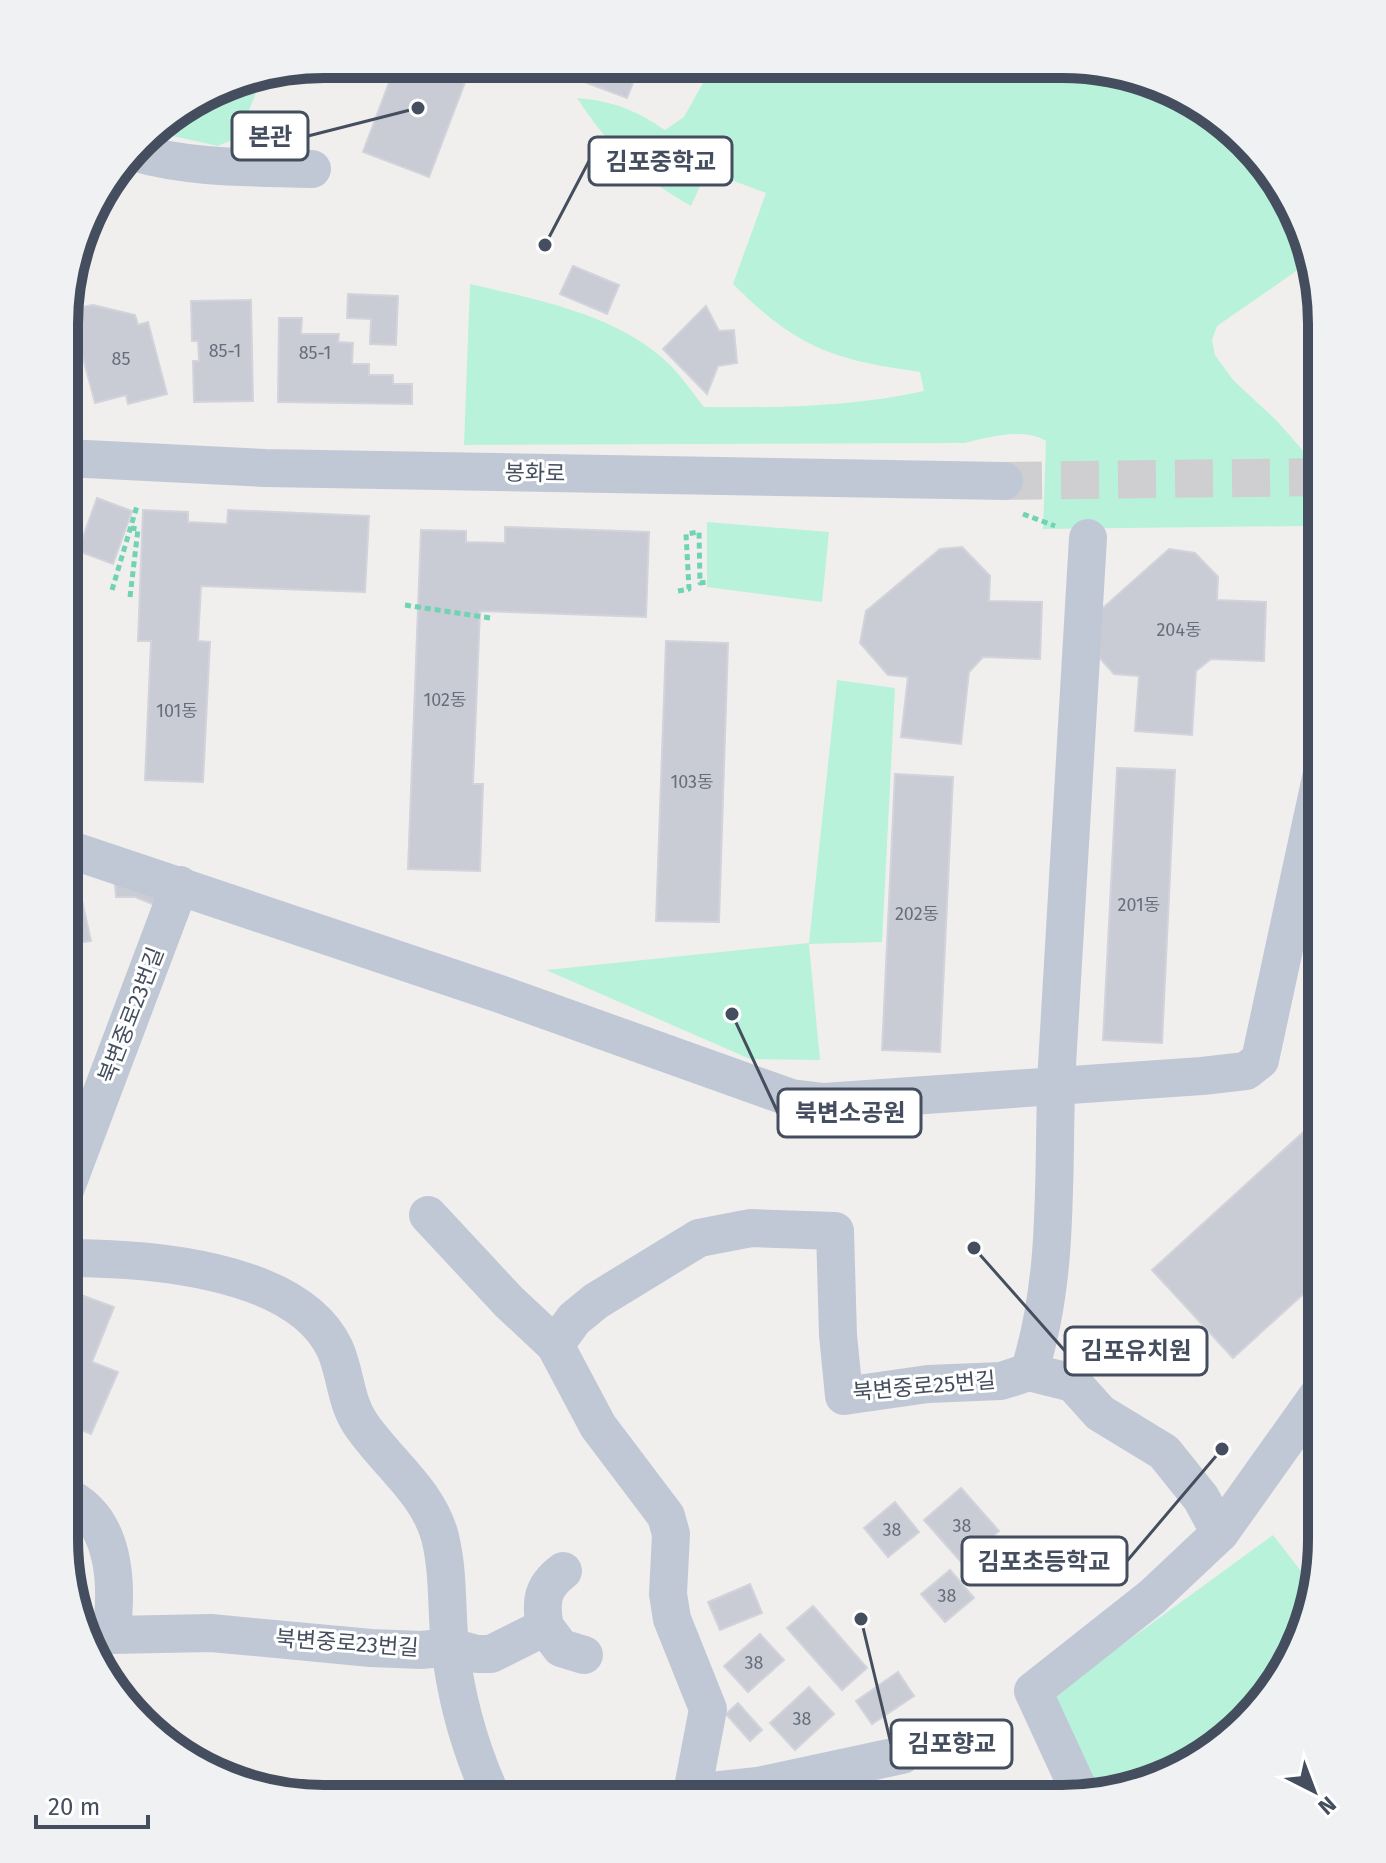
<svg xmlns="http://www.w3.org/2000/svg" width="1386" height="1863" font-family="'Fira Sans','Noto Sans KR',sans-serif">
<style>
.green{fill:#b9f2da}
.building{fill:#caccd5;stroke:#d2d3db;stroke-width:2}
.lines{fill:none;stroke-linecap:round;stroke-linejoin:round}
.minor-tunnel{stroke:#cfcfd1;stroke-width:38;stroke-dasharray:38 19;stroke-linecap:butt}
.path{stroke:#6fd3b4;stroke-width:5;stroke-dasharray:6 4;stroke-linecap:butt}
.minor{stroke:#c1c8d5;stroke-width:38}
.labels{text-anchor:middle;dominant-baseline:central;stroke-width:6;stroke-linejoin:round;paint-order:stroke}
.number-label{font-size:18px;fill:#666e7c}
.street-label{font-size:22px;fill:#454e5e;stroke:#fff}
.rim{fill:none;stroke:#454e5e;stroke-width:10}
.leader{fill:none;stroke:#454e5e;stroke-width:3}
.callout-dot{fill:#454e5e;stroke:#fff;stroke-width:3}
.callout{fill:#fff;stroke:#454e5e;stroke-width:3}
.callout-label{font-size:24px;text-anchor:middle;font-weight:bold;fill:#454e5e}
</style>
<rect width="100%" height="100%" fill="#f1efee"/>
<!-- green -->
<g class="green">
<path d="M 713,65 L 1096,66 L 1207,108 L 1295,209 L 1308,263 L 1217,326 L 1212,340 L 1215,355 L 1233,380 L 1277,421 L 1322,472 L 1322,521 L 1303,526 L 1043,529 L 1046,441 C 1023,427 989,437 964,443 L 464,445 L 470,284 C 537,300 617,314 669,364 C 682,377 693,393 704,407 C 778,408 851,407 924,391 L 920,372 C 832,360 796,347 733,284 L 766,193 L 707,171 L 691,206 C 640,177 609,147 577,98 C 613,101 636,110 665,130 L 684,117 Z"/>
<path d="M 263,74 L 239,137 L 218,146 L 150,131 L 240,78 Z"/>
<path d="M 707,522 L 829,532 L 822,602 L 707,587 Z"/>
<path d="M 837,680 L 895,688 L 882,942 L 809,944 L 820,1060 L 750,1059 L 546,970 L 809,943 Z"/>
<path d="M 1273,1535 L 1312,1585 L 1278,1684 L 1177,1772 L 1092,1792 L 1052,1696 Z"/>
</g>
<!-- building -->
<g class="building">
<path d="M 396,64 L 472,64 L 429,177 L 363,152 Z"/>
<path d="M 539,65 L 640,65 L 627,98 Z"/>
<path d="M 573,266 L 619,285 L 607,314 L 560,294 Z"/>
<path d="M 348,294 L 398,296 L 396,345 L 370,344 L 371,319 L 347,318 Z"/>
<path d="M 251,300 L 253,401 L 194,402 L 193,361 L 199,361 L 198,341 L 192,341 L 191,301 Z"/>
<path d="M 93,305 L 135,315 L 138,325 L 148,322 L 167,394 L 128,404 L 126,395 L 95,403 L 70,309 Z"/>
<path d="M 706,306 L 719,331 L 734,330 L 737,363 L 718,366 L 707,394 L 663,349 Z"/>
<path d="M 279,318 L 302,318 L 301,334 L 339,334 L 338,342 L 353,343 L 352,364 L 369,364 L 369,375 L 393,375 L 393,384 L 412,384 L 412,404 L 278,402 Z"/>
<path d="M 97,498 L 132,511 L 113,564 L 78,551 Z"/>
<path d="M 143,510 L 188,512 L 188,522 L 227,524 L 228,510 L 369,516 L 365,592 L 201,586 L 198,641 L 210,642 L 203,782 L 145,780 L 151,641 L 138,641 Z"/>
<path d="M 505,527 L 649,532 L 646,617 L 480,611 L 473,784 L 483,784 L 480,871 L 408,869 L 421,530 L 466,531 L 466,542 L 505,543 Z"/>
<path d="M 962,547 L 990,576 L 989,601 L 1042,602 L 1040,659 L 983,657 L 969,672 L 961,744 L 901,737 L 908,677 L 888,675 L 860,643 L 866,611 L 940,549 Z"/>
<path d="M 1169,549 L 1195,553 L 1218,577 L 1217,600 L 1266,602 L 1264,661 L 1211,659 L 1196,671 L 1192,735 L 1135,731 L 1139,676 L 1114,674 L 1089,646 L 1095,615 Z"/>
<path d="M 666,641 L 728,643 L 719,922 L 656,921 Z"/>
<path d="M 1117,768 L 1175,770 L 1162,1043 L 1103,1040 Z"/>
<path d="M 895,774 L 953,777 L 940,1052 L 882,1050 Z"/>
<path d="M 114,871 L 161,890 L 157,906 L 135,897 L 116,897 Z"/>
<path d="M 81,896 L 91,941 L 65,945 L 65,899 Z"/>
<path d="M 66,1001 L 73,1070 L 65,1071 L 65,1001 Z"/>
<path d="M 1322,1115 L 1322,1277 L 1233,1358 L 1152,1270 Z"/>
<path d="M 73,1292 L 114,1307 L 92,1362 L 118,1372 L 91,1434 L 64,1423 L 64,1380 L 71,1360 L 64,1357 L 64,1315 Z"/>
<path d="M 961,1488 L 999,1531 L 962,1563 L 924,1520 Z"/>
<path d="M 895,1502 L 919,1532 L 888,1557 L 864,1528 Z"/>
<path d="M 950,1570 L 974,1598 L 945,1622 L 921,1594 Z"/>
<path d="M 750,1584 L 762,1613 L 720,1630 L 708,1602 Z"/>
<path d="M 813,1606 L 867,1668 L 842,1690 L 787,1628 Z"/>
<path d="M 760,1634 L 784,1660 L 748,1692 L 724,1666 Z"/>
<path d="M 898,1672 L 914,1696 L 872,1724 L 856,1701 Z"/>
<path d="M 809,1687 L 834,1714 L 795,1750 L 770,1723 Z"/>
<path d="M 738,1703 L 762,1730 L 750,1741 L 726,1714 Z"/>
</g>
<g class="lines">
<!-- minor-tunnel -->
<path class="minor-tunnel" d="M 1004,481 L 1322,477"/>
<!-- path -->
<g class="path">
<path d="M 1023,514 L 1055,526"/>
<path d="M 112,590 L 137,506"/>
<path d="M 678,591 L 689,589 L 686,534 L 699,532 L 700,583 L 707,582"/>
<path d="M 130,597 L 138,529 L 131,528"/>
<path d="M 405,605 L 490,618"/>
</g>
<!-- minor -->
<g class="minor">
<path d="M 133,152 C 192,169 252,167 312,169"/>
<path d="M 66,458 L 265,468 L 1004,481"/>
<path d="M 65,848 L 500,994 L 791,1098 L 824,1102 L 1202,1076 L 1246,1071 L 1260,1060 L 1322,773"/>
<path d="M 65,1190 L 180,885"/>
<path d="M 428,1215 L 509,1302 L 555,1345"/>
<path d="M 65,1258 C 142,1258 297,1267 335,1349 C 346,1374 345,1400 360,1423 C 386,1462 428,1491 440,1537 C 449,1573 446,1609 450,1646 C 456,1699 470,1749 492,1797"/>
<path d="M 1029,1372 L 1073,1383 L 1100,1413 L 1164,1452 L 1201,1498 L 1220,1533 L 1152,1597 L 1033,1691 L 1081,1795"/>
<path d="M 64,1495 C 117,1519 118,1586 111,1635 L 211,1633 L 371,1648 L 421,1650 L 451,1647 L 477,1654 L 491,1654 L 545,1627 C 540,1601 542,1587 563,1571"/>
<path d="M 1220,1533 L 1321,1391"/>
<path d="M 545,1627 L 561,1648 L 584,1655"/>
<path d="M 692,1793 L 758,1786 L 902,1755"/>
<path d="M 680,1798 L 692,1793 L 708,1709 L 672,1619 L 668,1594 L 671,1534 L 666,1516 L 598,1426 L 555,1345 L 574,1319 L 596,1301 L 699,1238 L 751,1228 L 835,1231 L 838,1335 L 844,1396 L 928,1384 L 1001,1381 L 1029,1372 C 1061,1273 1052,1167 1057,1065 C 1067,889 1078,714 1088,538"/>
</g>
</g>
<g class="labels">
<!-- number labels -->
<g class="number-label">
<text x="225" y="351">85-1</text>
<text x="315" y="353">85-1</text>
<text x="121" y="359">85</text>
<text x="1179" y="630">204동</text>
<text x="445" y="700">102동</text>
<text x="177" y="711">101동</text>
<text x="692" y="782">103동</text>
<text x="1139" y="905">201동</text>
<text x="917" y="914">202동</text>
<text x="962" y="1526">38</text>
<text x="892" y="1530">38</text>
<text x="947" y="1596">38</text>
<text x="754" y="1663">38</text>
<text x="802" y="1719">38</text>
</g>
<!-- street labels -->
<g class="street-label">
<text transform="translate(535 473) rotate(1)">봉화로</text>
<text transform="translate(131 1015) rotate(-69)">북변중로23번길</text>
<text transform="translate(924 1386) rotate(-5)">북변중로25번길</text>
<text transform="translate(347 1643) rotate(4)">북변중로23번길</text>
</g>
</g>
<!-- crop -->
<path d="M0 0H1386V1863H0ZM324 78H1062A246 246 0 0 1 1308 324V1539A246 246 0 0 1 1062 1785H324A246 246 0 0 1 78 1539V324A246 246 0 0 1 324 78Z" fill="#f0f1f2" fill-rule="evenodd"/>
<path class="rim" d="M324 78H1062A246 246 0 0 1 1308 324V1539A246 246 0 0 1 1062 1785H324A246 246 0 0 1 78 1539V324A246 246 0 0 1 324 78Z"/>
<!-- callouts -->
<path class="leader" d="M418 108L308 136M545 245L589 161M732 1014L778 1113M974 1248L1065 1351M1222 1449L1127 1561M861 1619L891 1744"/>
<g class="callout-dot">
<circle cx="418" cy="108" r="8"/>
<circle cx="545" cy="245" r="8"/>
<circle cx="732" cy="1014" r="8"/>
<circle cx="974" cy="1248" r="8"/>
<circle cx="1222" cy="1449" r="8"/>
<circle cx="861" cy="1619" r="8"/>
</g>
<g class="callout">
<rect x="232" y="112" width="76" height="48" rx="8"/>
<rect x="589" y="137" width="143" height="48" rx="8"/>
<rect x="778" y="1089" width="143" height="48" rx="8"/>
<rect x="1065" y="1327" width="142" height="48" rx="8"/>
<rect x="962" y="1537" width="165" height="48" rx="8"/>
<rect x="891" y="1720" width="121" height="48" rx="8"/>
</g>
<g class="callout-label">
<text x="270" y="145">본관</text>
<text x="661" y="170">김포중학교</text>
<text x="850" y="1121">북변소공원</text>
<text x="1136" y="1359">김포유치원</text>
<text x="1044" y="1570">김포초등학교</text>
<text x="952" y="1752">김포향교</text>
</g>
<!-- north arrow -->
<g transform="translate(1314 1791) rotate(138)" stroke="#ffffff" stroke-width="6" paint-order="stroke">
<path d="M0-6L14 30L0 20L-14 30Z" fill="#454e5e"/>
<text y="-12" font-size="22" font-weight="bold" text-anchor="middle" fill="#454e5e">N</text>
</g>
<!-- scale -->
<path d="M36 1815v12h112v-12" fill="none" stroke="#454e5e" stroke-width="4"/>
<text x="48" y="1815" font-size="24" fill="#454e5e" stroke="#ffffff" stroke-width="6" paint-order="stroke">20 m</text>
</svg>
